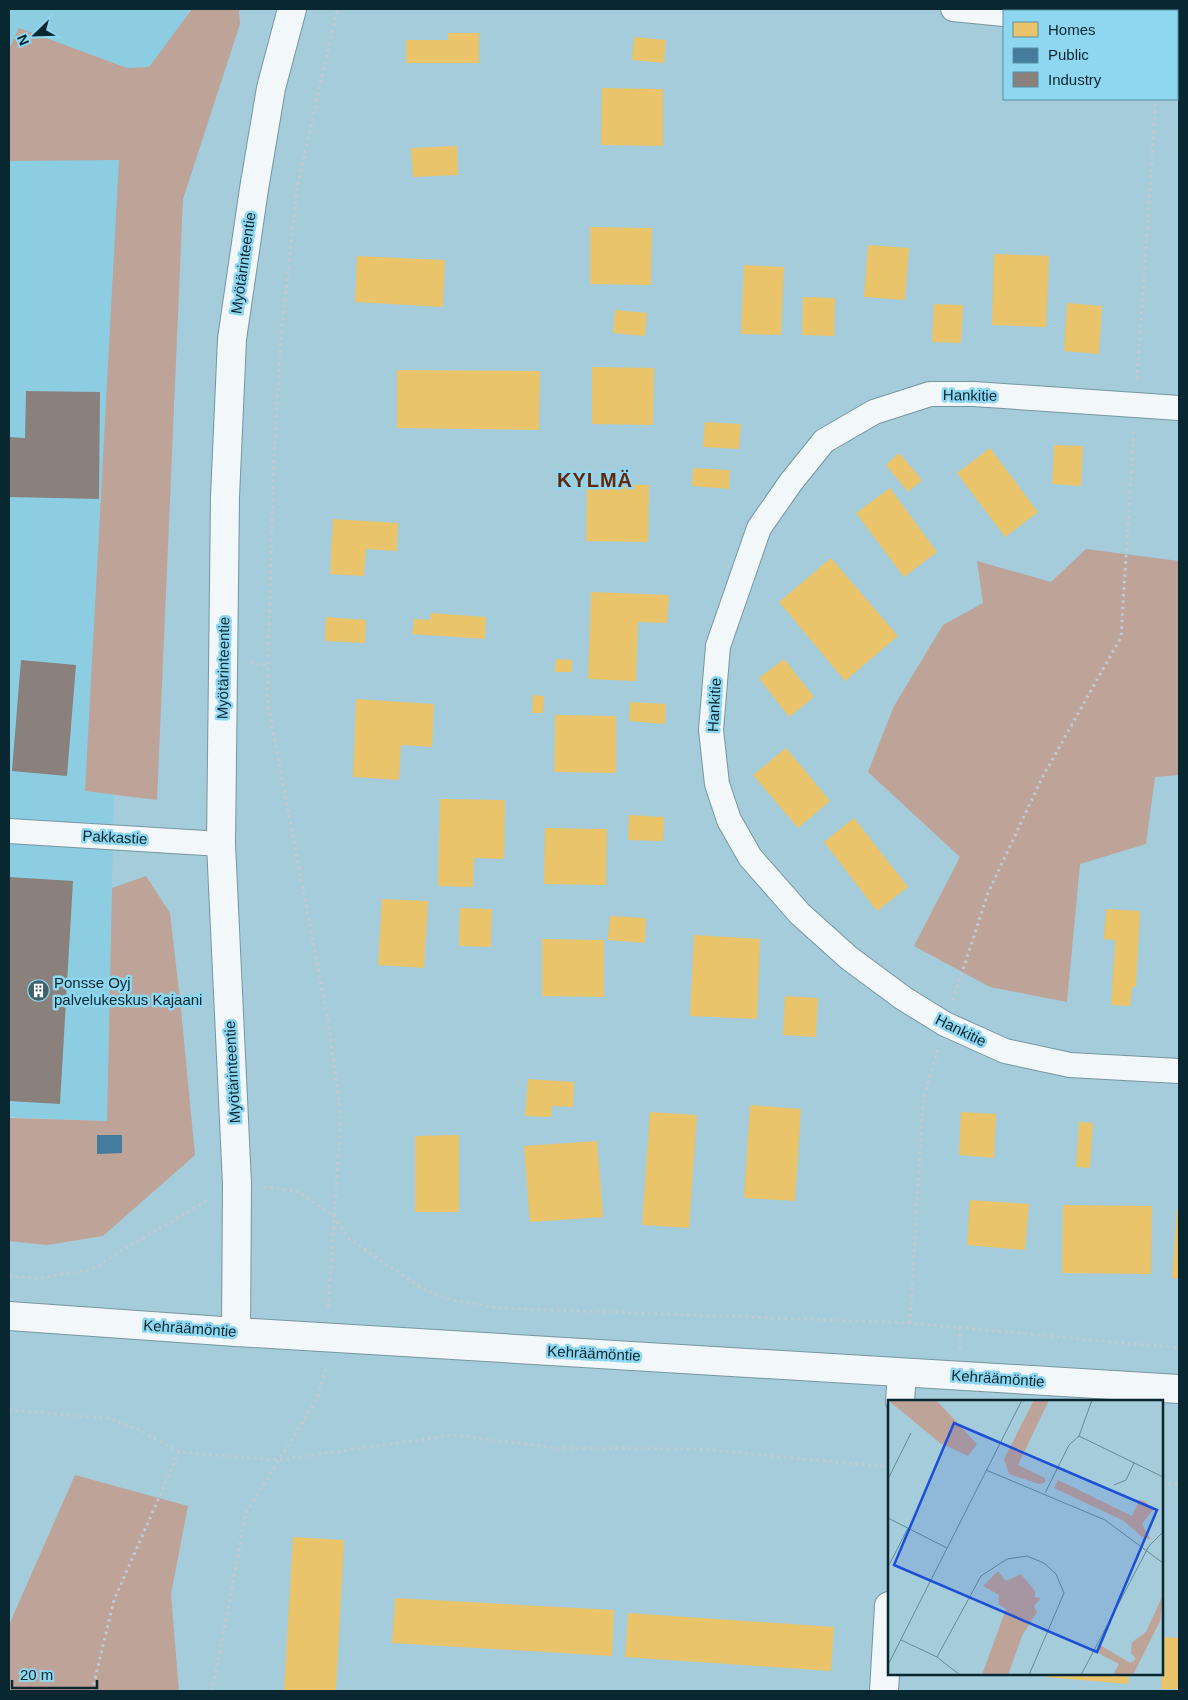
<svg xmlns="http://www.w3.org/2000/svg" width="1188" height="1700" font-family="Arial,sans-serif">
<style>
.built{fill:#8dcde2}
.forest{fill:#bea399}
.homes{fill:#e9c46a}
.public{fill:#457b9d}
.industry{fill:#8a817c}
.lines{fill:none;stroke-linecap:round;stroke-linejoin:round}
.street-casing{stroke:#7696a0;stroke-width:26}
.secondary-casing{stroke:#7696a0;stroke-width:30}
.path{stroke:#bfcbd0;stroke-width:3;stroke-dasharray:2.5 4;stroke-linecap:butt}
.street{stroke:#f2f7f9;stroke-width:24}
.secondary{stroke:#f2f7f9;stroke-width:28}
.labels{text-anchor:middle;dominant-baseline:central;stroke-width:5;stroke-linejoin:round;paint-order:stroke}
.street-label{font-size:15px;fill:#082730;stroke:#8fd7f0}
.poi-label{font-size:15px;fill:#082730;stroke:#8fd7f0;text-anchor:start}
.district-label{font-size:20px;font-weight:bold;letter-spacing:1px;fill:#66260a;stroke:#8fd7f0}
.inset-road{fill:none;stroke:#668a96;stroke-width:1}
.view{fill:#1d4ed8;fill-opacity:0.15;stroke:#1d4ed8;stroke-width:2.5}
.inset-edge{fill:none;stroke:#082730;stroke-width:2.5}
</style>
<rect width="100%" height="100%" fill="#a5ccda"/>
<!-- built -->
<path class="built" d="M 9,9 L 189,9 L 128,135 L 107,1121 L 9,1117 Z"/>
<!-- forest -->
<g class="forest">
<path d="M 192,9 L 239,9 L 240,24 L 183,199 L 157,800 L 85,791 L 119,160 L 9,161 L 9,49 L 19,28 L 127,68 L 149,67 Z"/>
<path d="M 1086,549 L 1179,561 L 1179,775 L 1155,777 L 1146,844 L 1080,864 L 1067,1002 L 990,987 L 914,946 L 960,857 L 868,772 L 894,706 L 943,625 L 983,603 L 977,561 L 1051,582 Z"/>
<path d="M 146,876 L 170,913 L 180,999 L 195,1155 L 103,1236 L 47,1245 L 9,1241 L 9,1118 L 107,1121 L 112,888 Z"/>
<path d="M 75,1475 L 188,1506 L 171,1594 L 179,1691 L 9,1691 L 9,1625 Z"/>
</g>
<!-- homes -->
<g class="homes">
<path d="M 448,33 L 479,33 L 479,63 L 406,63 L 406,40 L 448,40 Z"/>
<path d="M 634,37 L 666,40 L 664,63 L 632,60 Z"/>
<path d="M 602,88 L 663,89 L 663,146 L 601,145 Z"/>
<path d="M 457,146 L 458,175 L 413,177 L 411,148 Z"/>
<path d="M 590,227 L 652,228 L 651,285 L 590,284 Z"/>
<path d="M 868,245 L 909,248 L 905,300 L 864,297 Z"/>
<path d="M 994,254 L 1049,256 L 1046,327 L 992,325 Z"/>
<path d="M 357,256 L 445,260 L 443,307 L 355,302 Z"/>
<path d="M 744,265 L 784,267 L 781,335 L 741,334 Z"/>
<path d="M 803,297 L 835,298 L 834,336 L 802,335 Z"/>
<path d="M 1067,303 L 1102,306 L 1099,354 L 1064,351 Z"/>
<path d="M 934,304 L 963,305 L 961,343 L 932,342 Z"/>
<path d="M 615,310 L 647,313 L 645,336 L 613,333 Z"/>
<path d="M 592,367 L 654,368 L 653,425 L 592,424 Z"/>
<path d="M 397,370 L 540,371 L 539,430 L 397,428 Z"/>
<path d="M 705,422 L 741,424 L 739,449 L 703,447 Z"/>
<path d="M 1054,445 L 1083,446 L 1081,486 L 1052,484 Z"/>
<path d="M 990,448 L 1038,512 L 1005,537 L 957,473 Z"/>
<path d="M 899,453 L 922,480 L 908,492 L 886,465 Z"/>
<path d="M 693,468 L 730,470 L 729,489 L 692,486 Z"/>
<path d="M 587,484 L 649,485 L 648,542 L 586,541 Z"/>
<path d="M 890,488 L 937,552 L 904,577 L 856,513 Z"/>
<path d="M 333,519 L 398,523 L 397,551 L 366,549 L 364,576 L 330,574 Z"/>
<path d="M 831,558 L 898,636 L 845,681 L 779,602 Z"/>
<path d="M 591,592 L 669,595 L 667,623 L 638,622 L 636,681 L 588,679 Z"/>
<path d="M 431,613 L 486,617 L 485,639 L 412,634 L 414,619 L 430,620 Z"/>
<path d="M 326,617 L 366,620 L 365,643 L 325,641 Z"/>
<path d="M 556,659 L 572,660 L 572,672 L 555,672 Z"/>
<path d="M 784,659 L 814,697 L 789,717 L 759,678 Z"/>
<path d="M 533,695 L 544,696 L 543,713 L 532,713 Z"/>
<path d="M 356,699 L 434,704 L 432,747 L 401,745 L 399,780 L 353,777 Z"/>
<path d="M 630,702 L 666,704 L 665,724 L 629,721 Z"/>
<path d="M 555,715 L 616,716 L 616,773 L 554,772 Z"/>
<path d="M 786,748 L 830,801 L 798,828 L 753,775 Z"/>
<path d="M 440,799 L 505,800 L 504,859 L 474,858 L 473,887 L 438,886 Z"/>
<path d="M 629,815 L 664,817 L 663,841 L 628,840 Z"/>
<path d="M 854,818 L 908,887 L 877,911 L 824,842 Z"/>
<path d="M 545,828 L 607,829 L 606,885 L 544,884 Z"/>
<path d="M 382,899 L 428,901 L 424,968 L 378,965 Z"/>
<path d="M 460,908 L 492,909 L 491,947 L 459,946 Z"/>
<path d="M 1106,909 L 1140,911 L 1136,987 L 1132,987 L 1130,1006 L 1111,1005 L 1115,940 L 1104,939 Z"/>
<path d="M 610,916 L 646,918 L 645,943 L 608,940 Z"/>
<path d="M 694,935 L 760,939 L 757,1019 L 690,1016 Z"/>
<path d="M 542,939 L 604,940 L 604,997 L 542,996 Z"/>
<path d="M 785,996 L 818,998 L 816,1037 L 783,1035 Z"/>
<path d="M 528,1079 L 574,1082 L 573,1107 L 552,1106 L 551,1117 L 525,1116 Z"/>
<path d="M 750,1105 L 801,1109 L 795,1201 L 744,1198 Z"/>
<path d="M 650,1112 L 697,1115 L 689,1228 L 642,1225 Z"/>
<path d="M 961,1112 L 996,1114 L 994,1158 L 959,1155 Z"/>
<path d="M 1079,1122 L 1093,1123 L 1090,1168 L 1076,1167 Z"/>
<path d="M 459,1135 L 459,1212 L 415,1212 L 415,1136 Z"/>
<path d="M 597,1141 L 603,1217 L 530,1222 L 524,1146 Z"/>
<path d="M 970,1200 L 1029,1204 L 1025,1250 L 967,1245 Z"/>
<path d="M 1063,1205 L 1152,1206 L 1151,1274 L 1062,1273 Z"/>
<path d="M 1177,1210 L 1179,1210 L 1179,1278 L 1172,1278 Z"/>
<path d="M 293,1537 L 344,1540 L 336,1691 L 284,1691 Z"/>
<path d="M 395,1598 L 614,1610 L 612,1656 L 392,1643 Z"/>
<path d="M 628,1613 L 834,1627 L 831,1671 L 625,1657 Z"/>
<path d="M 1164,1637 L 1179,1638 L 1179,1689 L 1161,1689 Z"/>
<path d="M 1046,1674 L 1129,1674 L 1128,1684 L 1046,1677 Z"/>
</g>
<!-- public -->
<path class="public" d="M 97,1135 L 122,1135 L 122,1153 L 97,1154 Z"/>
<!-- industry -->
<g class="industry">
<path d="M 26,391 L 100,392 L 99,499 L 9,497 L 9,437 L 25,438 Z"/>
<path d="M 21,660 L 76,665 L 67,776 L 12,771 Z"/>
<path d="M 9,877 L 73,881 L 60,1104 L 9,1101 Z"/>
</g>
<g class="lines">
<defs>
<g id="street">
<path d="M 953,9 L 1004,14"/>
<path d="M 1177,30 L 1179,30"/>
<path d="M 1179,408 L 974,394 L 930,394 L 874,412 L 824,441 L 791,482 L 759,528 L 718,646 L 711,730 L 717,784 L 729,820 L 750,857 L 800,914 L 849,958 L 903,998 L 945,1024 L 1005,1051 L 1070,1065 L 1179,1071"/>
<path d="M 9,831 L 221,844"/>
</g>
<g id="secondary">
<path d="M 9,1316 L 236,1332 L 1179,1389"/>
<path d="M 236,1332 L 237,1184 L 221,844 L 225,497 L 232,339 L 254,189 L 271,88 L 292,9"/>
<path d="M 900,1401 L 902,1373"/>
<path d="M 884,1691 L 889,1606"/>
</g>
</defs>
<!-- street casing -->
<use href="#street" class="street-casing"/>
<!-- secondary casing -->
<use href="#secondary" class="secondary-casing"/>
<!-- path -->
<g class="path">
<path d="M 1137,379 L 1156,99"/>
<path d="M 250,663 L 269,665"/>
<path d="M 953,1000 L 988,893 L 1042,778 L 1121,637 L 1134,430"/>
<path d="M 264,1187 L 297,1191 L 333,1215 L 348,1238 L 423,1289 L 452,1300 L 499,1308 L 910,1323 L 1179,1348"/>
<path d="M 9,1276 L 39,1278 L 90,1270 L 209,1199"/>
<path d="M 328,1307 L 341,1118 L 329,1026 L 267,699 L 274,454 L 281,337 L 297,189 L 337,9"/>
<path d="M 910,1323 L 923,1101 L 938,1049"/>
<path d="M 960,1349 L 960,1327"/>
<path d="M 9,1410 L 111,1419 L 140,1430 L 179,1452 L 278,1460 L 453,1435 L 558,1448 L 699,1449 L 889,1467"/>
<path d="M 1162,1483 L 1179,1485"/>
<path d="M 92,1691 L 114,1600 L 179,1452"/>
<path d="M 211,1691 L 216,1672 L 246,1513 L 317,1399 L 326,1368"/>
</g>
<!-- street -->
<use href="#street" class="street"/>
<!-- secondary -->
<use href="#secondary" class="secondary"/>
</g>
<!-- icons -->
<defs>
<symbol id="building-disc" viewBox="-11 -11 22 22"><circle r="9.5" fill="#3f616c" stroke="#8fd7f0"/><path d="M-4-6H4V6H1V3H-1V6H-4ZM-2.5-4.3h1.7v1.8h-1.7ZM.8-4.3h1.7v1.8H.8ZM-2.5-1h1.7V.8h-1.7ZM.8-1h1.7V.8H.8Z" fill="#fff"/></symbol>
</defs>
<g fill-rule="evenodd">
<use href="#building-disc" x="26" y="978" width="25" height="25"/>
</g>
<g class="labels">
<!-- street labels -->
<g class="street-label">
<text transform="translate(243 263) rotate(-82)">Myötärinteentie</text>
<text transform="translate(970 395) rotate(1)">Hankitie</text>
<text transform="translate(223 668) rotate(-89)">Myötärinteentie</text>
<text transform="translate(714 705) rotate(-87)">Hankitie</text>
<text transform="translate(115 837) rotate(3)">Pakkastie</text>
<text transform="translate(961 1030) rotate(26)">Hankitie</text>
<text transform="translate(232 1072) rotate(-93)">Myötärinteentie</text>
<text transform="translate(190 1328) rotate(4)">Kehräämöntie</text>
<text transform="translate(594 1353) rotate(3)">Kehräämöntie</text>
<text transform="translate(998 1378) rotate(4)">Kehräämöntie</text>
</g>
<!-- poi labels -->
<g class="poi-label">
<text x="54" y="982">Ponsse Oyj<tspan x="54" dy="17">palvelukeskus Kajaani</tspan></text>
</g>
<!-- district labels -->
<g class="district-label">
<text x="595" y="480">KYLMÄ</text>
</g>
</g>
<!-- overview -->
<g transform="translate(888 1400)">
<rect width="275" height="275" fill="#a5ccda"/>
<path d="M 0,0 L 48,0 L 89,44 L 80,56 L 52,43 ZM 146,0 L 161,0 L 130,65 L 157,78 L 157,83 L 151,84 L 121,74 L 116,59 ZM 170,80 L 244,116 L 251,100 L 257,101 L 265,110 L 254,124 L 263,140 L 254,137 L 236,121 L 166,88 ZM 110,171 L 118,181 L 133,174 L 147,191 L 147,197 L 153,198 L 146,206 L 149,212 L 134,236 L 120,275 L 94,275 L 118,209 L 110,204 L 111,195 L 95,186 ZM 275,195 L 272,221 L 245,275 L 225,275 L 231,264 L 208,252 L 212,245 L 242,263 L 248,259 L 243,253 L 244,242 L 258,232 Z" fill="#bea399"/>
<path class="inset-road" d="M 191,36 L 204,0M 98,70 L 217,120 L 275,163M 0,79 L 23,33M 226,85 L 238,80 L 246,63M 157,93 L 181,45 L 191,36 L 275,77M 0,118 L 59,148M 0,167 L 20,128M 13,240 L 49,257 L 72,275M 49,257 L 93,176 L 119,159 L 139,156 L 156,163 L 168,174 L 176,193 L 141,275M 0,265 L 134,0M 193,275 L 261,146 L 275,132"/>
<path class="view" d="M 66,23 L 269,110 L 209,252 L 6,165 Z"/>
<rect width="275" height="275" class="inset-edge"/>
</g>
<!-- border -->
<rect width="1188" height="1700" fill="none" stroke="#082730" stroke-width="20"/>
<!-- legend -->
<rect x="1003" y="10" width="175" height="90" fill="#8fd7f0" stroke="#5991a3"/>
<rect x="1013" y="22" width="25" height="15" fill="#e9c46a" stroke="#5991a3"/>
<text x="1048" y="35" font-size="15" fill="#082730">Homes</text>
<rect x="1013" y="48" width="25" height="15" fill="#457b9d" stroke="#5991a3"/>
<text x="1048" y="60" font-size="15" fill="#082730">Public</text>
<rect x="1013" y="72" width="25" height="15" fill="#8a817c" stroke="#5991a3"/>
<text x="1048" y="85" font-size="15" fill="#082730">Industry</text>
<!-- north arrow -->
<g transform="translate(35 35) rotate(247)" stroke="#8fd7f0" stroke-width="4" paint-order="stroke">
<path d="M0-4L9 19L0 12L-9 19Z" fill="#082730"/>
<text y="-8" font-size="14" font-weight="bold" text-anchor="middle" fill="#082730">N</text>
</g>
<!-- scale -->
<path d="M12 1680v8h85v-8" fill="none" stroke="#082730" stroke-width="2.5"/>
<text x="20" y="1680" font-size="15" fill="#082730" stroke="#8fd7f0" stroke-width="4" paint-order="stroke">20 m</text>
</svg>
